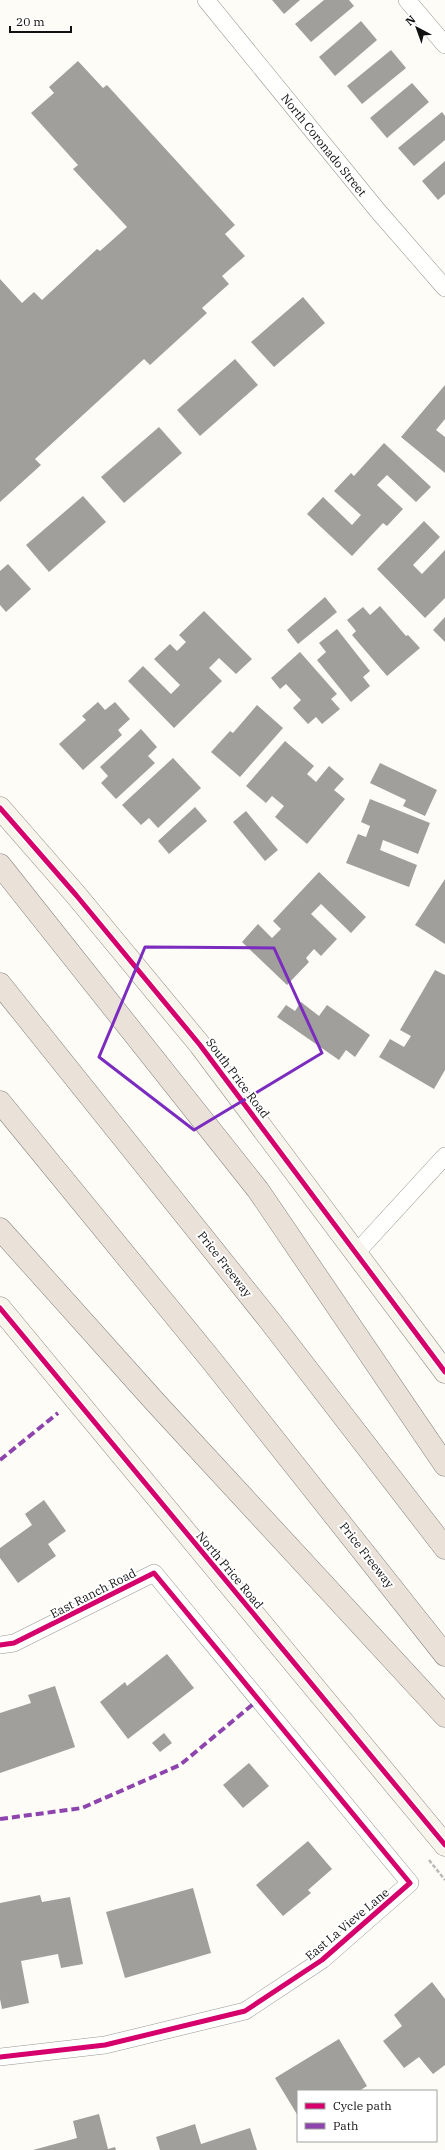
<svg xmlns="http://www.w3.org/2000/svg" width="445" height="2150" font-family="'IBM Plex Serif',serif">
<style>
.building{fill:#a19f9c}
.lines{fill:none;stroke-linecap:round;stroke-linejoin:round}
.street-casing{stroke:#979795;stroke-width:18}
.secondary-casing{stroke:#8e8d8b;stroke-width:23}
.highway-casing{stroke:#858482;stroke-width:23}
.path{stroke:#b9b9b8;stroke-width:2.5;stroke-dasharray:4 2;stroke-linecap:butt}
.street{stroke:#fffffe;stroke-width:17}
.secondary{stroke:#f6f4eb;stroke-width:22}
.highway{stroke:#eae1d8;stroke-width:22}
.quiet{stroke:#8e44ad;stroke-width:4;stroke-dasharray:8 4;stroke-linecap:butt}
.cycleway-casing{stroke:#fff;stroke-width:8}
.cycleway{stroke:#d6006c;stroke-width:5}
.marked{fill:none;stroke:#7b2cbf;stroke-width:3;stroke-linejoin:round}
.labels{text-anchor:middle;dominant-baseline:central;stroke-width:4;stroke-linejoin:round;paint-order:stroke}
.street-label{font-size:12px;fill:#111;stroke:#fff}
</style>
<rect width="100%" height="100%" fill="#fdfcf7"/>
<!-- building -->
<g class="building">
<path d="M 272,0 L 300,0 L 284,14 Z"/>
<path d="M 324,0 L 349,0 L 354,6 L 311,42 L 295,24 Z"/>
<path d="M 361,21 L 377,40 L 335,76 L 319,57 Z"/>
<path d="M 391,50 L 406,68 L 362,104 L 347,86 Z"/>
<path d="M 78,61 L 103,88 L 107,85 L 235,225 L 225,234 L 245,256 L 222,276 L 229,284 L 202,308 L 207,313 L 150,365 L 144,359 L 35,459 L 41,465 L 0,502 L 0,279 L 22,303 L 34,292 L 42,300 L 97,249 L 100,251 L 127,227 L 73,169 L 78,165 L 31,113 L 54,93 L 49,87 Z"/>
<path d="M 412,83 L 429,102 L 387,138 L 370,118 Z"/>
<path d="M 442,112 L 445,116 L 445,140 L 414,166 L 398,148 Z"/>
<path d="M 445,161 L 445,194 L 438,200 L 422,181 Z"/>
<path d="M 303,297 L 325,323 L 274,367 L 251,342 Z"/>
<path d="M 235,359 L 258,385 L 200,436 L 177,410 Z"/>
<path d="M 445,385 L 445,419 L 436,430 L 445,437 L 445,473 L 401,437 Z"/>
<path d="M 159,427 L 182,453 L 124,503 L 101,477 Z"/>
<path d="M 384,443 L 431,487 L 416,502 L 387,475 L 377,485 L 403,509 L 387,526 L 383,523 L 352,556 L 307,514 L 323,497 L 352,525 L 361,515 L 334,491 L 351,473 L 354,476 Z"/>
<path d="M 83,496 L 106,522 L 49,572 L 26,545 Z"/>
<path d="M 424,521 L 440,537 L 413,565 L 422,574 L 445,550 L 445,598 L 425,618 L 377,569 Z"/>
<path d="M 8,564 L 31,589 L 6,612 L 0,605 L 0,571 Z"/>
<path d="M 325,597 L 337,612 L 298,644 L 287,630 Z"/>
<path d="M 380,606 L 406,636 L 408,635 L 420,648 L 387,676 L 352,635 L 356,631 L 347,620 L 363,607 L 370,615 Z"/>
<path d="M 204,611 L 252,659 L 236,674 L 219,658 L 209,668 L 222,681 L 174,728 L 128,681 L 143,666 L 171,694 L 180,685 L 154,659 L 170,644 L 177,651 L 186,642 L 179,635 Z"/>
<path d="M 445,617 L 445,642 L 433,630 Z"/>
<path d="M 337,629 L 370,671 L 363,677 L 370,686 L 351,702 L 317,660 L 326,652 L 319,643 Z"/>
<path d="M 300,652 L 337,694 L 331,699 L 340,709 L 322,724 L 316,717 L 308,724 L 293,708 L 301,700 L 286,684 L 280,689 L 271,678 Z"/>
<path d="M 98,702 L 105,710 L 115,702 L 130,719 L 118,730 L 122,735 L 83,770 L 59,744 L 86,720 L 82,716 Z"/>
<path d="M 257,705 L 283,728 L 240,777 L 211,752 L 230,731 L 233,733 Z"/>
<path d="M 141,729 L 157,747 L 148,756 L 155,763 L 116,799 L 101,783 L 108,776 L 100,767 Z"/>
<path d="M 285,741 L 314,766 L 307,774 L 316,782 L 329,766 L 344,779 L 334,790 L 345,799 L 307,844 L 275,817 L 284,806 L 272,796 L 266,803 L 246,786 Z"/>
<path d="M 173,758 L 201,788 L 158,828 L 149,818 L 141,825 L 122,805 Z"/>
<path d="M 380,763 L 437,790 L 425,816 L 403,806 L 406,800 L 370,783 Z"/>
<path d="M 370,799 L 430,823 L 418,854 L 383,840 L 380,850 L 417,865 L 409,887 L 346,863 L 358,834 L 366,837 L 370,826 L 361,822 Z"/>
<path d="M 195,807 L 207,821 L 169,854 L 158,841 Z"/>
<path d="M 246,811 L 278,850 L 265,861 L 233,822 Z"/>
<path d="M 319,872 L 366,917 L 351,933 L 321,904 L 311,914 L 337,939 L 321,956 L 314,949 L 306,958 L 309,962 L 287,985 L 242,942 L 258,924 L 272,938 L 281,929 L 273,921 Z"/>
<path d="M 445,879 L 445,944 L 415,925 Z"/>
<path d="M 435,970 L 445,975 L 445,1070 L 434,1089 L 379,1057 L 390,1039 L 404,1047 L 411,1036 L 400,1030 Z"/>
<path d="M 301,1002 L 319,1016 L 327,1005 L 370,1035 L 355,1057 L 346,1050 L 339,1060 L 277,1017 L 286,1005 L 295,1011 Z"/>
<path d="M 44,1500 L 66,1531 L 48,1544 L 56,1556 L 18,1583 L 0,1558 L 0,1548 L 32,1525 L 25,1514 Z"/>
<path d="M 167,1654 L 194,1688 L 128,1739 L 100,1702 L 125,1682 L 127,1686 Z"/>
<path d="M 55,1686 L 75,1747 L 0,1773 L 0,1713 L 31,1703 L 28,1695 Z"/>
<path d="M 164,1733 L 172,1743 L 160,1752 L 152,1743 Z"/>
<path d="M 249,1763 L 269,1786 L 243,1808 L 223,1785 Z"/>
<path d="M 308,1841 L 332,1869 L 308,1890 L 311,1893 L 283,1916 L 256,1885 Z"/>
<path d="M 193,1888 L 211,1953 L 125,1978 L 106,1912 Z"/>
<path d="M 40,1895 L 42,1902 L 70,1897 L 83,1964 L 61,1968 L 58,1954 L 21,1961 L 29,2003 L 2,2009 L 0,1999 L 0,1903 Z"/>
<path d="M 432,1982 L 445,1999 L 445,2065 L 433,2074 L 419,2057 L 404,2068 L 383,2041 L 402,2026 L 394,2015 Z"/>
<path d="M 339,2039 L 367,2086 L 359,2091 L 298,2091 L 298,2116 L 275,2078 Z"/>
<path d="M 99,2114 L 108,2149 L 115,2147 L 116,2150 L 33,2150 L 77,2138 L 73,2121 Z"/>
<path d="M 195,2124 L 201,2144 L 250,2128 L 257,2150 L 160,2150 L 156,2137 Z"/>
</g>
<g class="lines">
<defs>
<g id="street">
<path d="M 206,0 L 378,211 L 445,288"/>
<path d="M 407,0 L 445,45"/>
<path d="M 356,1253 L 445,1156"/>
<path d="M 0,1645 L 14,1643 L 154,1573 L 410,1883 L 322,1960 L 245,2011 L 105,2045 L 0,2057"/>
</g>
<g id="secondary">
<path d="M 0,808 L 76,895 L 200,1045 L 445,1372"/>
<path d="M 0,1308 L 445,1845"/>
</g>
<g id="highway">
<path d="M 0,865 L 258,1190 L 445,1465"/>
<path d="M 0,984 L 270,1321 L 445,1548"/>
<path d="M 0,1102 L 212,1361 L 445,1655"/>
<path d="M 0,1229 L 156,1403 L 445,1716"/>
</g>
</defs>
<!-- street casing -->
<use href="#street" class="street-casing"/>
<!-- secondary casing -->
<use href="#secondary" class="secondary-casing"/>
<!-- highway casing -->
<use href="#highway" class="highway-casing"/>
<!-- path -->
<path class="path" d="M 429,1860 L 445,1880"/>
<!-- street -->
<use href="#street" class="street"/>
<!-- secondary -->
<use href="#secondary" class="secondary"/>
<!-- highway -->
<use href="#highway" class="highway"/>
<!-- quiet -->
<g class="quiet">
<path d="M 0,1460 L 58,1413"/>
<path d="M 0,1819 L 82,1808 L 180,1765 L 258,1700"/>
</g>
<defs>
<g id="cycleway">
<path d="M 0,808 L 76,895 L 200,1045 L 445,1372"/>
<path d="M 0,1308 L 445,1845"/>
<path d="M 0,1645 L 14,1643 L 154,1573 L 410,1883 L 322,1960 L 245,2011 L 105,2045 L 0,2057"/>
</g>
</defs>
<!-- cycleway casing -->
<use href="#cycleway" class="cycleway-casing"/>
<!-- cycleway -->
<use href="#cycleway" class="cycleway"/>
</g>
<!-- marked area -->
<path class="marked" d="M 145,947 L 274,948 L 322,1053 L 194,1130 L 99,1057 Z"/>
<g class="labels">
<!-- street labels -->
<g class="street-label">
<text transform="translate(324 145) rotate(51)">North Coronado Street</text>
<text transform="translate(238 1078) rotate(53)">South Price Road</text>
<text transform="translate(225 1264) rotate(52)">Price Freeway</text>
<text transform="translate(367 1555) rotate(52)">Price Freeway</text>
<text transform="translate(230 1570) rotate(50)">North Price Road</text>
<text transform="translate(93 1593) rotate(-27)">East Ranch Road</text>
<text transform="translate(347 1924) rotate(-40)">East La Vieve Lane</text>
</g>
</g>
<!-- legend -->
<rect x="297" y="2090" width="140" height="52" fill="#ffffff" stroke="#a0a0a0"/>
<rect x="305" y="2103" width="20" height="6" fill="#d6006c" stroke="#a0a0a0"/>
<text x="333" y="2110" font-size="12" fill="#111111">Cycle path</text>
<rect x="305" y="2123" width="20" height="6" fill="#8e44ad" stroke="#a0a0a0"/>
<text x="333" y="2130" font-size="12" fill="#111111">Path</text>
<!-- north arrow -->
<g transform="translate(417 28) rotate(319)" stroke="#ffffff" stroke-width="3" paint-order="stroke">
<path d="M0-3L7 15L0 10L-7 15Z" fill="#111111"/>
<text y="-6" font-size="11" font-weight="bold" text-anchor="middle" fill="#111111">N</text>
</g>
<!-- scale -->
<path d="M10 26v6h61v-6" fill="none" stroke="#111111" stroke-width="2"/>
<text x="16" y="26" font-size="12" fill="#111111" stroke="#ffffff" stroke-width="3" paint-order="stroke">20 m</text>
</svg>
